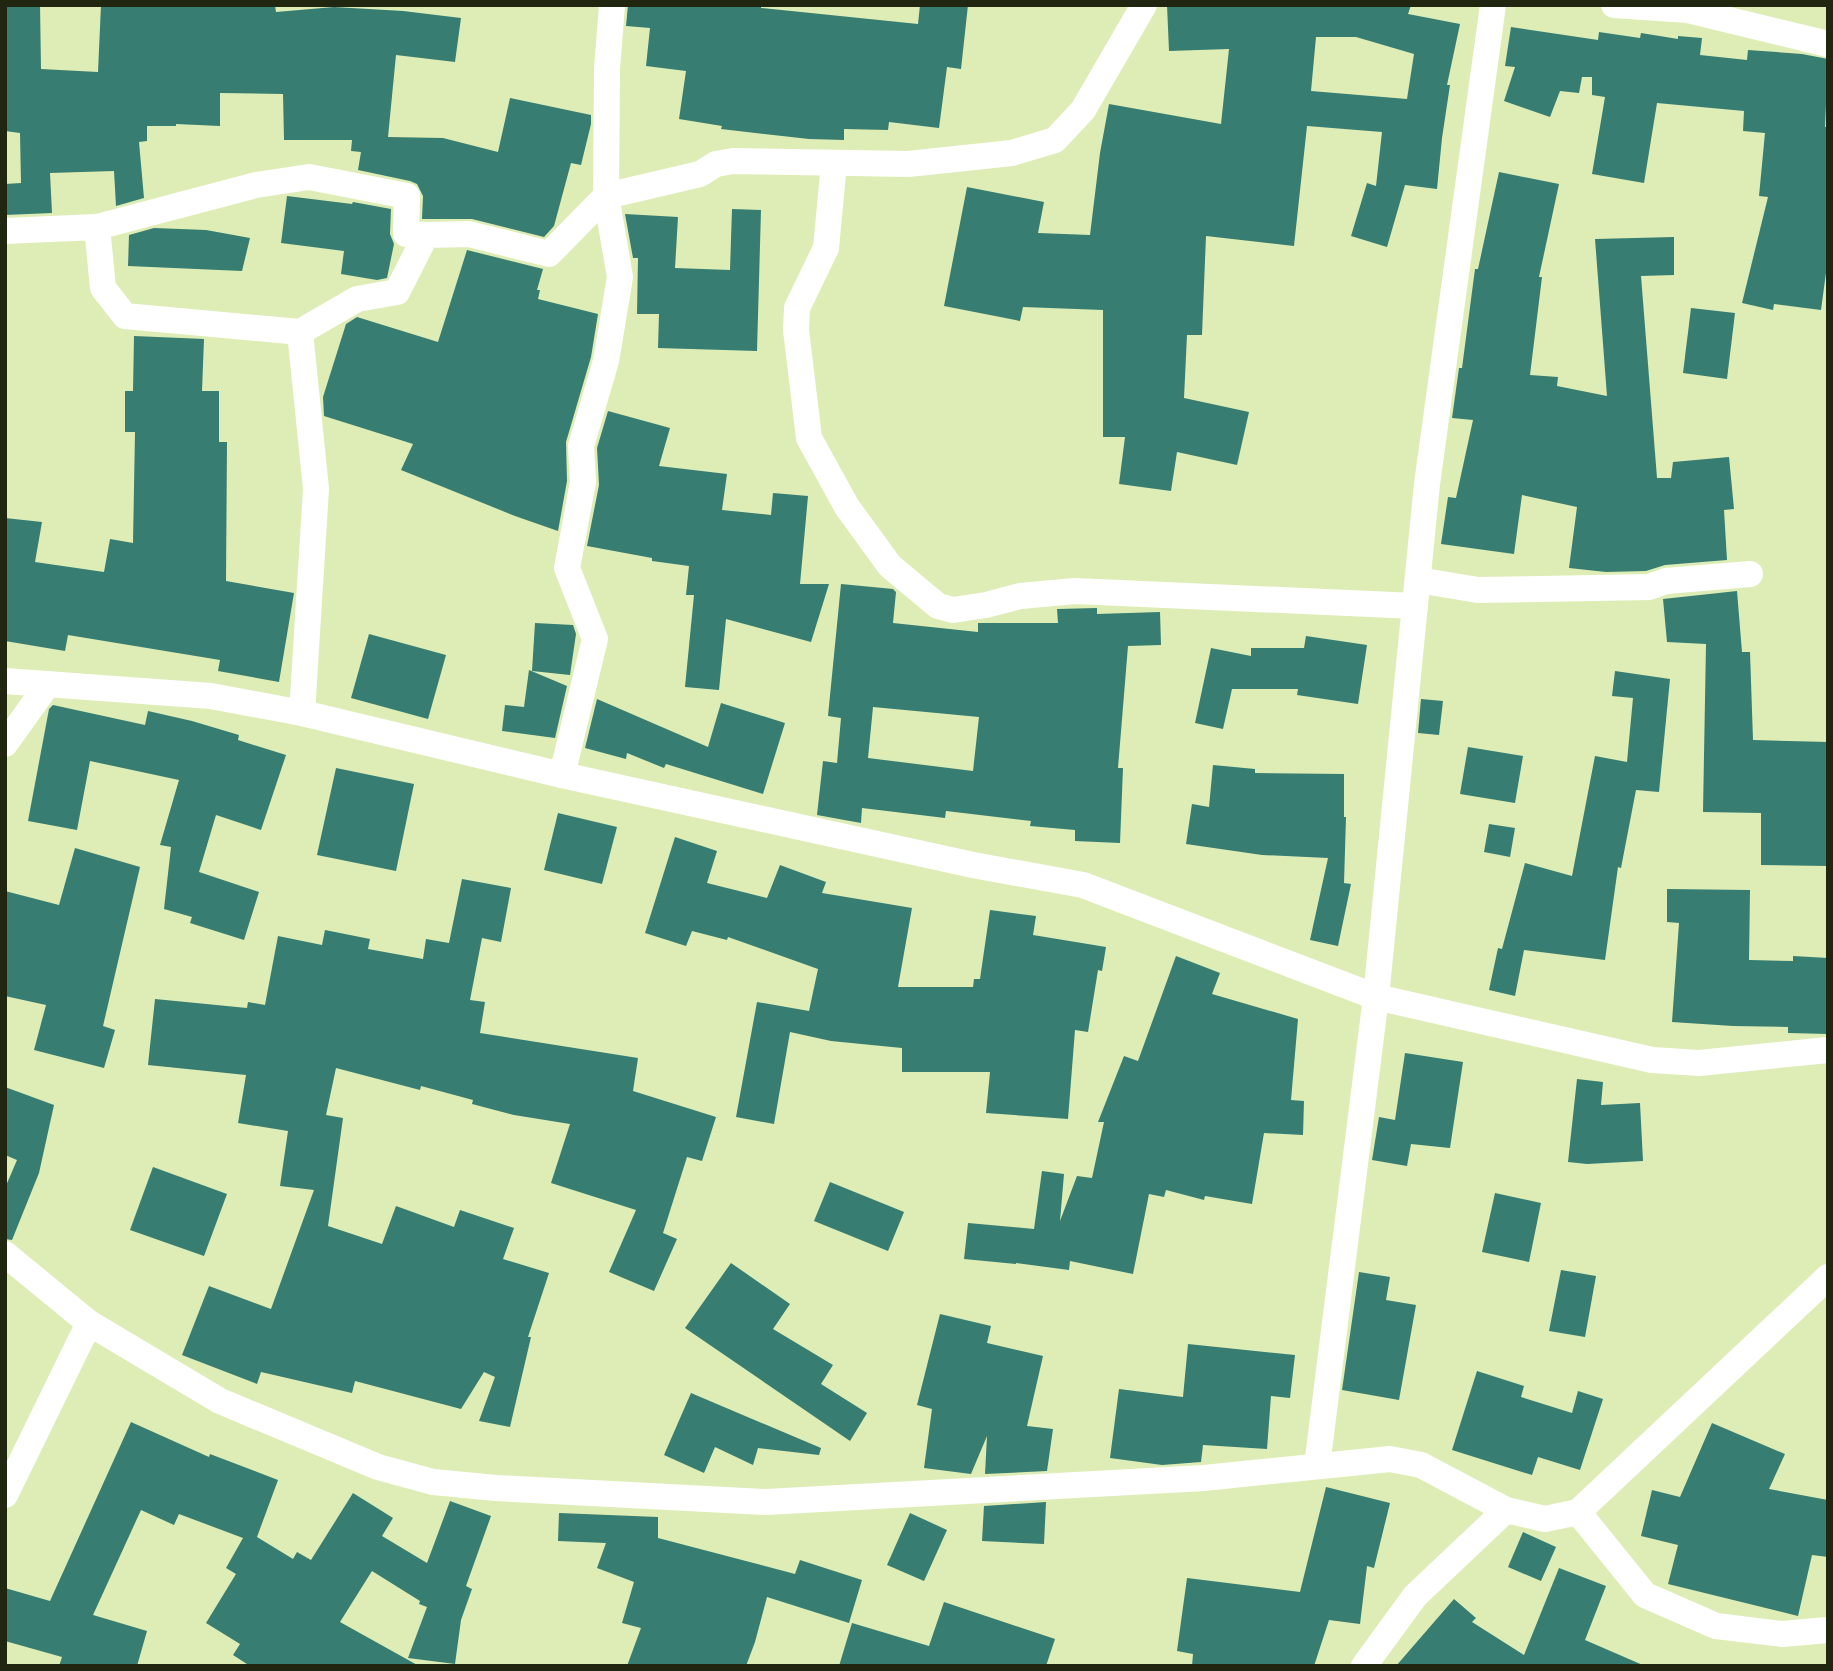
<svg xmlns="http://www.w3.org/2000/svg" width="1833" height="1671" font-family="'Asap Condensed',sans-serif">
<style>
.building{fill:#377d71;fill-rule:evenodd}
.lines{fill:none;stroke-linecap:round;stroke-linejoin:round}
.street{stroke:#fff;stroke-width:26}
</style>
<rect width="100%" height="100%" fill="#deedb6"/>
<!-- building -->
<g class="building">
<path d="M 5,5 L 40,5 L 41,69 L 98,72 L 101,5 L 275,5 L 276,12 L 334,7 L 403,11 L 461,18 L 455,62 L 396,55 L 388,137 L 443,138 L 498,152 L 510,98 L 591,115 L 591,124 L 581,165 L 571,163 L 554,226 L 544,237 L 472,219 L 422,219 L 423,196 L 417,184 L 410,181 L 358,170 L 361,152 L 351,151 L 352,140 L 284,140 L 283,94 L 220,93 L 220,126 L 176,124 L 176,126 L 147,126 L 147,141 L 139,142 L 144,198 L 116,206 L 114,171 L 50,173 L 52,213 L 5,215 L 5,184 L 21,183 L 20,133 L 5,131 Z"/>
<path d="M 628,5 L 761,5 L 761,8 L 918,24 L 920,5 L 968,5 L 961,69 L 947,67 L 939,128 L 889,122 L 888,130 L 844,129 L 844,140 L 809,139 L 721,129 L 722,126 L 679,119 L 686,71 L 646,66 L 650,28 L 626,26 Z"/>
<path d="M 1167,5 L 1411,5 L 1408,14 L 1460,24 L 1447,85 L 1450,85 L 1442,138 L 1437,189 L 1405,185 L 1387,247 L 1351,236 L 1367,183 L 1376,186 L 1382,132 L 1307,126 L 1294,246 L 1206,236 L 1202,335 L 1187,335 L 1184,398 L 1249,412 L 1237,465 L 1177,452 L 1171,491 L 1119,484 L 1125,437 L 1103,437 L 1103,310 L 1023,307 L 1020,321 L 944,306 L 967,187 L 1044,202 L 1038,233 L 1090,235 L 1100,153 L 1109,104 L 1221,124 L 1229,49 L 1169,51 ZM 1316,37 L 1356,37 L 1414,54 L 1407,99 L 1311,91 Z"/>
<path d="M 1511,27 L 1598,40 L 1599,32 L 1640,38 L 1641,33 L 1678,39 L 1678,36 L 1702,38 L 1700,55 L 1747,60 L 1748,50 L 1802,54 L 1828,59 L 1825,127 L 1828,127 L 1828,258 L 1821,310 L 1774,304 L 1773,310 L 1742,303 L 1768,197 L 1759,196 L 1765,133 L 1743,131 L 1744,111 L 1657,103 L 1644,183 L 1592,174 L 1605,97 L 1592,95 L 1592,77 L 1582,77 L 1579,93 L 1560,91 L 1550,117 L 1504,101 L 1515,67 L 1505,66 Z"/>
<path d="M 1499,172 L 1559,184 L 1539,277 L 1542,277 L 1530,375 L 1558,377 L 1557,386 L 1607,396 L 1595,239 L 1674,237 L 1674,275 L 1641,276 L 1657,478 L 1671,478 L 1673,462 L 1729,457 L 1734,509 L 1724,510 L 1727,560 L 1665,565 L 1646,571 L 1606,572 L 1569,568 L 1577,507 L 1522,495 L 1514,554 L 1441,544 L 1448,497 L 1456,498 L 1473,420 L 1452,418 L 1459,368 L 1462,368 L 1475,269 L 1478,269 Z"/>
<path d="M 287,196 L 352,204 L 353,202 L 391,209 L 390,234 L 394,244 L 387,278 L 377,280 L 341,274 L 344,251 L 281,243 Z"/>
<path d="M 732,209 L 761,210 L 757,351 L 658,348 L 659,314 L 637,314 L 638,258 L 633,258 L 625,214 L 678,217 L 675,268 L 730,270 Z"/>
<path d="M 154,228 L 206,230 L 250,238 L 242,271 L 128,266 L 129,235 Z"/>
<path d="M 467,250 L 543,269 L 537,290 L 540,290 L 538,299 L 598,314 L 591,357 L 566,442 L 567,481 L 558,531 L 515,516 L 401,470 L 413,444 L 324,416 L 323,397 L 346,324 L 357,317 L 438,342 Z"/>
<path d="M 1691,308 L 1735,313 L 1727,379 L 1683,373 Z"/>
<path d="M 134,336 L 204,339 L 202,391 L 219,391 L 219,442 L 227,442 L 226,581 L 294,593 L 279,682 L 218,671 L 220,660 L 68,635 L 65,651 L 5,641 L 5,518 L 42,522 L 35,562 L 104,572 L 110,539 L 133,543 L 135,432 L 125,432 L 125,391 L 133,391 Z"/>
<path d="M 608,411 L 670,428 L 659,466 L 727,474 L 722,510 L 771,515 L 773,493 L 808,496 L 800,584 L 829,584 L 811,642 L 726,619 L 719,690 L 685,687 L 694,595 L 686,595 L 689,566 L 652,561 L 652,558 L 587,546 L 599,485 L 597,448 Z"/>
<path d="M 841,584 L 893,589 L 896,592 L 893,623 L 978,632 L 978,623 L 1058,623 L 1057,609 L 1097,608 L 1097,614 L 1160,612 L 1161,645 L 1128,646 L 1118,768 L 1123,768 L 1120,843 L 1075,841 L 1075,830 L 1030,826 L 1031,821 L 946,811 L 945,818 L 862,808 L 861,823 L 817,815 L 823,761 L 837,763 L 841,718 L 828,716 ZM 873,707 L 979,717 L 973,771 L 868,758 Z"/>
<path d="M 1737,591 L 1742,652 L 1750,652 L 1753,740 L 1828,742 L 1828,866 L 1761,865 L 1761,813 L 1703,812 L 1706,644 L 1667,642 L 1663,599 Z"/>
<path d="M 535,623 L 573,625 L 576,634 L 570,675 L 532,671 Z"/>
<path d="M 369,634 L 446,655 L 428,719 L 351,698 Z"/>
<path d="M 1306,636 L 1367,645 L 1358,704 L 1297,695 L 1298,689 L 1232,689 L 1223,729 L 1195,723 L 1211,648 L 1251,656 L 1251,648 L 1304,648 Z"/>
<path d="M 529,670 L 567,686 L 555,738 L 502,731 L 505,705 L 524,707 Z"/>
<path d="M 1615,671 L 1670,679 L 1659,792 L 1636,790 L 1621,868 L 1618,867 L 1605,960 L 1524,950 L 1515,996 L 1489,990 L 1498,948 L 1502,949 L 1525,863 L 1572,876 L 1595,756 L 1627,762 L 1633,698 L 1612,696 Z"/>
<path d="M 597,699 L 708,747 L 721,703 L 785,723 L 763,794 L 666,764 L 664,768 L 627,753 L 626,759 L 585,748 Z"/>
<path d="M 1421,699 L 1443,701 L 1439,735 L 1418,733 Z"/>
<path d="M 53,705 L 145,725 L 148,711 L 192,721 L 239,735 L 238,740 L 286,755 L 261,830 L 216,815 L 199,872 L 259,892 L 244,940 L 190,923 L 192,917 L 164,909 L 171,847 L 160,845 L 179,780 L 90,761 L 77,830 L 28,821 L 49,709 Z"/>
<path d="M 1468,747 L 1523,756 L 1515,803 L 1460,794 Z"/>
<path d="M 1213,765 L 1255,769 L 1255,773 L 1344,774 L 1344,817 L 1346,817 L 1344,883 L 1351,884 L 1338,946 L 1310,940 L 1328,858 L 1262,855 L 1186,844 L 1192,804 L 1209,807 Z"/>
<path d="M 336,768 L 414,784 L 396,871 L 317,855 Z"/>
<path d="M 558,813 L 617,827 L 602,884 L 544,870 Z"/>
<path d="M 1489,824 L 1515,828 L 1510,857 L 1484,852 Z"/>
<path d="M 675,837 L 717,851 L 707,883 L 767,898 L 780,865 L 826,882 L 822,893 L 912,908 L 898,987 L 973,987 L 974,979 L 980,979 L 990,910 L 1036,916 L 1033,935 L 1106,947 L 1102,971 L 1098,970 L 1088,1032 L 1075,1030 L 1068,1119 L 986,1113 L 990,1072 L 902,1072 L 902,1048 L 831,1041 L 790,1032 L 774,1124 L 736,1117 L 757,1002 L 809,1011 L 818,969 L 728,937 L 727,940 L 692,931 L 686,946 L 645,933 Z"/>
<path d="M 75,848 L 140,867 L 103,1026 L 115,1030 L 104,1068 L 34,1050 L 46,1005 L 5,996 L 5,891 L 59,905 Z"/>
<path d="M 462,879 L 511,888 L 501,942 L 482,938 L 470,1000 L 485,1002 L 480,1033 L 638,1058 L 633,1091 L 716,1117 L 702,1161 L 687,1157 L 663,1233 L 677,1239 L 654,1291 L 609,1272 L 636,1210 L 551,1183 L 570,1124 L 514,1115 L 472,1104 L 473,1100 L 421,1086 L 420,1090 L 336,1068 L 326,1115 L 343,1118 L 328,1226 L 382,1244 L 396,1206 L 454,1227 L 460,1210 L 514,1228 L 503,1259 L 549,1273 L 528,1337 L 531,1337 L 510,1427 L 479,1421 L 495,1377 L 484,1372 L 461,1409 L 355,1381 L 352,1393 L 261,1372 L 257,1384 L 182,1355 L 209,1286 L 271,1309 L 314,1190 L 280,1186 L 288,1131 L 238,1123 L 246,1075 L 148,1065 L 155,999 L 247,1008 L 248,1002 L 265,1005 L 278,936 L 322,945 L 325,930 L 370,939 L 368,949 L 423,959 L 426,939 L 449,943 Z"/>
<path d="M 1667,889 L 1750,890 L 1749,960 L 1793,961 L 1793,956 L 1828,958 L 1828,1034 L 1788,1033 L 1788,1027 L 1733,1026 L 1672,1022 L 1679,923 L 1667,922 Z"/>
<path d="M 1176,956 L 1220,973 L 1212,994 L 1298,1019 L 1291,1100 L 1304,1101 L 1303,1135 L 1264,1133 L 1252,1204 L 1205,1196 L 1204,1200 L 1166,1190 L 1164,1197 L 1149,1194 L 1133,1274 L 1070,1261 L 1069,1270 L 1016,1263 L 1016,1264 L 964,1259 L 968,1223 L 1034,1229 L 1042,1171 L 1064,1174 L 1060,1221 L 1077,1176 L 1092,1178 L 1104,1122 L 1098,1122 L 1124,1056 L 1138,1061 Z"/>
<path d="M 1405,1053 L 1463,1062 L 1450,1148 L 1411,1144 L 1407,1166 L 1372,1160 L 1379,1117 L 1395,1120 Z"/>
<path d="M 1577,1079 L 1603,1082 L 1601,1105 L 1640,1103 L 1643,1161 L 1587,1164 L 1568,1162 Z"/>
<path d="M 5,1087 L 54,1105 L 39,1173 L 12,1240 L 5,1239 L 5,1188 L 17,1160 L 5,1155 Z"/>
<path d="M 153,1167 L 227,1194 L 204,1256 L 130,1230 Z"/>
<path d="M 830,1182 L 904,1212 L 888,1251 L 814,1221 Z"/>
<path d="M 1495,1193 L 1541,1203 L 1529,1262 L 1482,1252 Z"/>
<path d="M 731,1263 L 790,1304 L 773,1329 L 833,1365 L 821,1384 L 867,1413 L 850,1441 L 685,1328 Z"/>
<path d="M 1561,1270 L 1596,1276 L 1585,1337 L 1549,1331 Z"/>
<path d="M 1359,1272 L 1390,1277 L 1386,1300 L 1416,1305 L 1399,1400 L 1342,1390 Z"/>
<path d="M 940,1314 L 991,1326 L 987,1343 L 1043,1356 L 1027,1426 L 1053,1429 L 1047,1471 L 985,1474 L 987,1436 L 971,1474 L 924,1468 L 932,1409 L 917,1405 Z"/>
<path d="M 1188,1344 L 1295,1355 L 1290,1398 L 1271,1396 L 1267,1449 L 1203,1445 L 1201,1462 L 1162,1465 L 1110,1458 L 1119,1389 L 1183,1397 Z"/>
<path d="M 1477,1371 L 1524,1386 L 1521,1397 L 1572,1413 L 1578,1391 L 1603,1399 L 1580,1470 L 1538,1457 L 1532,1475 L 1452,1450 Z"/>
<path d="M 691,1393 L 821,1448 L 819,1455 L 758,1448 L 753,1465 L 715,1447 L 704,1473 L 664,1455 Z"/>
<path d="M 131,1422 L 209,1457 L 210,1454 L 278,1480 L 257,1537 L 293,1559 L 297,1552 L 311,1560 L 353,1493 L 393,1518 L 382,1536 L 427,1563 L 450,1501 L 491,1516 L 466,1586 L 472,1589 L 461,1620 L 455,1664 L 408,1658 L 427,1607 L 419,1604 L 420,1601 L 372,1571 L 340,1622 L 419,1666 L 250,1666 L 233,1655 L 240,1644 L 206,1623 L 236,1574 L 226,1568 L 243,1538 L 179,1514 L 174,1525 L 141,1510 L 93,1615 L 147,1631 L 137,1666 L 59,1666 L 62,1657 L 5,1641 L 5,1588 L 50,1601 Z"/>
<path d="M 1712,1423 L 1785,1454 L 1769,1489 L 1828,1500 L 1828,1557 L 1812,1555 L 1798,1616 L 1668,1584 L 1678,1545 L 1641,1536 L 1652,1490 L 1680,1497 Z"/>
<path d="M 1326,1487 L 1390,1503 L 1374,1568 L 1367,1566 L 1360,1624 L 1329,1620 L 1314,1666 L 1192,1666 L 1193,1654 L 1177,1651 L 1187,1578 L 1300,1592 Z"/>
<path d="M 1046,1502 L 1044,1544 L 982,1541 L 984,1506 Z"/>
<path d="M 559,1513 L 658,1517 L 658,1538 L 795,1574 L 800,1560 L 862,1580 L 849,1623 L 767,1597 L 755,1642 L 746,1666 L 627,1666 L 641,1628 L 622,1623 L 634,1582 L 597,1568 L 606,1543 L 558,1541 Z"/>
<path d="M 910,1513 L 947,1530 L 924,1581 L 887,1565 Z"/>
<path d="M 1523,1532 L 1556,1547 L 1541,1581 L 1508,1567 Z"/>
<path d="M 1559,1568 L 1606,1586 L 1585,1640 L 1645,1666 L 1396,1666 L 1454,1599 L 1476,1618 L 1472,1622 L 1524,1655 Z"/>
<path d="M 944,1602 L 1055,1639 L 1046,1666 L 839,1666 L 852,1623 L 929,1646 Z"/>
</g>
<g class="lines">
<!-- street -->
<g class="street">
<path d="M 1614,5 L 1688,10 L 1828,44"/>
<path d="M 834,163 L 826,248 L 797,308 L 796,330 L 809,438 L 847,507 L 890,566 L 938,606 L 953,610 L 986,605 L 1020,596 L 1075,591 L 1415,606"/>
<path d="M 97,227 L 256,185 L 309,177 L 407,196 L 406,234 L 426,235"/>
<path d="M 5,231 L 97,227 L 103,288 L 125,316 L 300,332 L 357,299 L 397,292 L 426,235 L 469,234 L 549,254 L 606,196 L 700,174 L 716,164 L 733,161 L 908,164 L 1012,153 L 1055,140 L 1083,110 L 1144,5"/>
<path d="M 300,332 L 316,489 L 302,713"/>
<path d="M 1418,580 L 1478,590 L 1649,587 L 1666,581 L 1750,574"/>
<path d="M 5,681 L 211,696 L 302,713 L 562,775 L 973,865 L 1083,885 L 1376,997 L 1652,1060 L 1699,1063 L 1828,1050"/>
<path d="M 5,744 L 48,684"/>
<path d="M 562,775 L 595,639 L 567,568 L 583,482 L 581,446 L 606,361 L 620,277 L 606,196 L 607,69 L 612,5"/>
<path d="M 5,1254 L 89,1323 L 220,1401 L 378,1467 L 433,1482 L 496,1488 L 766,1502 L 1204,1478 L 1390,1459 L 1421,1465 L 1506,1510"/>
<path d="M 1317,1466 L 1376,997 L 1427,484 L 1493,5"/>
<path d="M 5,1495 L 89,1323"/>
<path d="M 1578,1512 L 1828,1277"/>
<path d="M 1364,1666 L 1415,1596 L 1506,1510 L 1545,1519 L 1578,1512 L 1645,1595 L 1716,1626 L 1782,1634 L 1828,1630"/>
</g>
</g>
<!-- border -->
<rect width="1833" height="1671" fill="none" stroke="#212611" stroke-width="14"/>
</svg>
